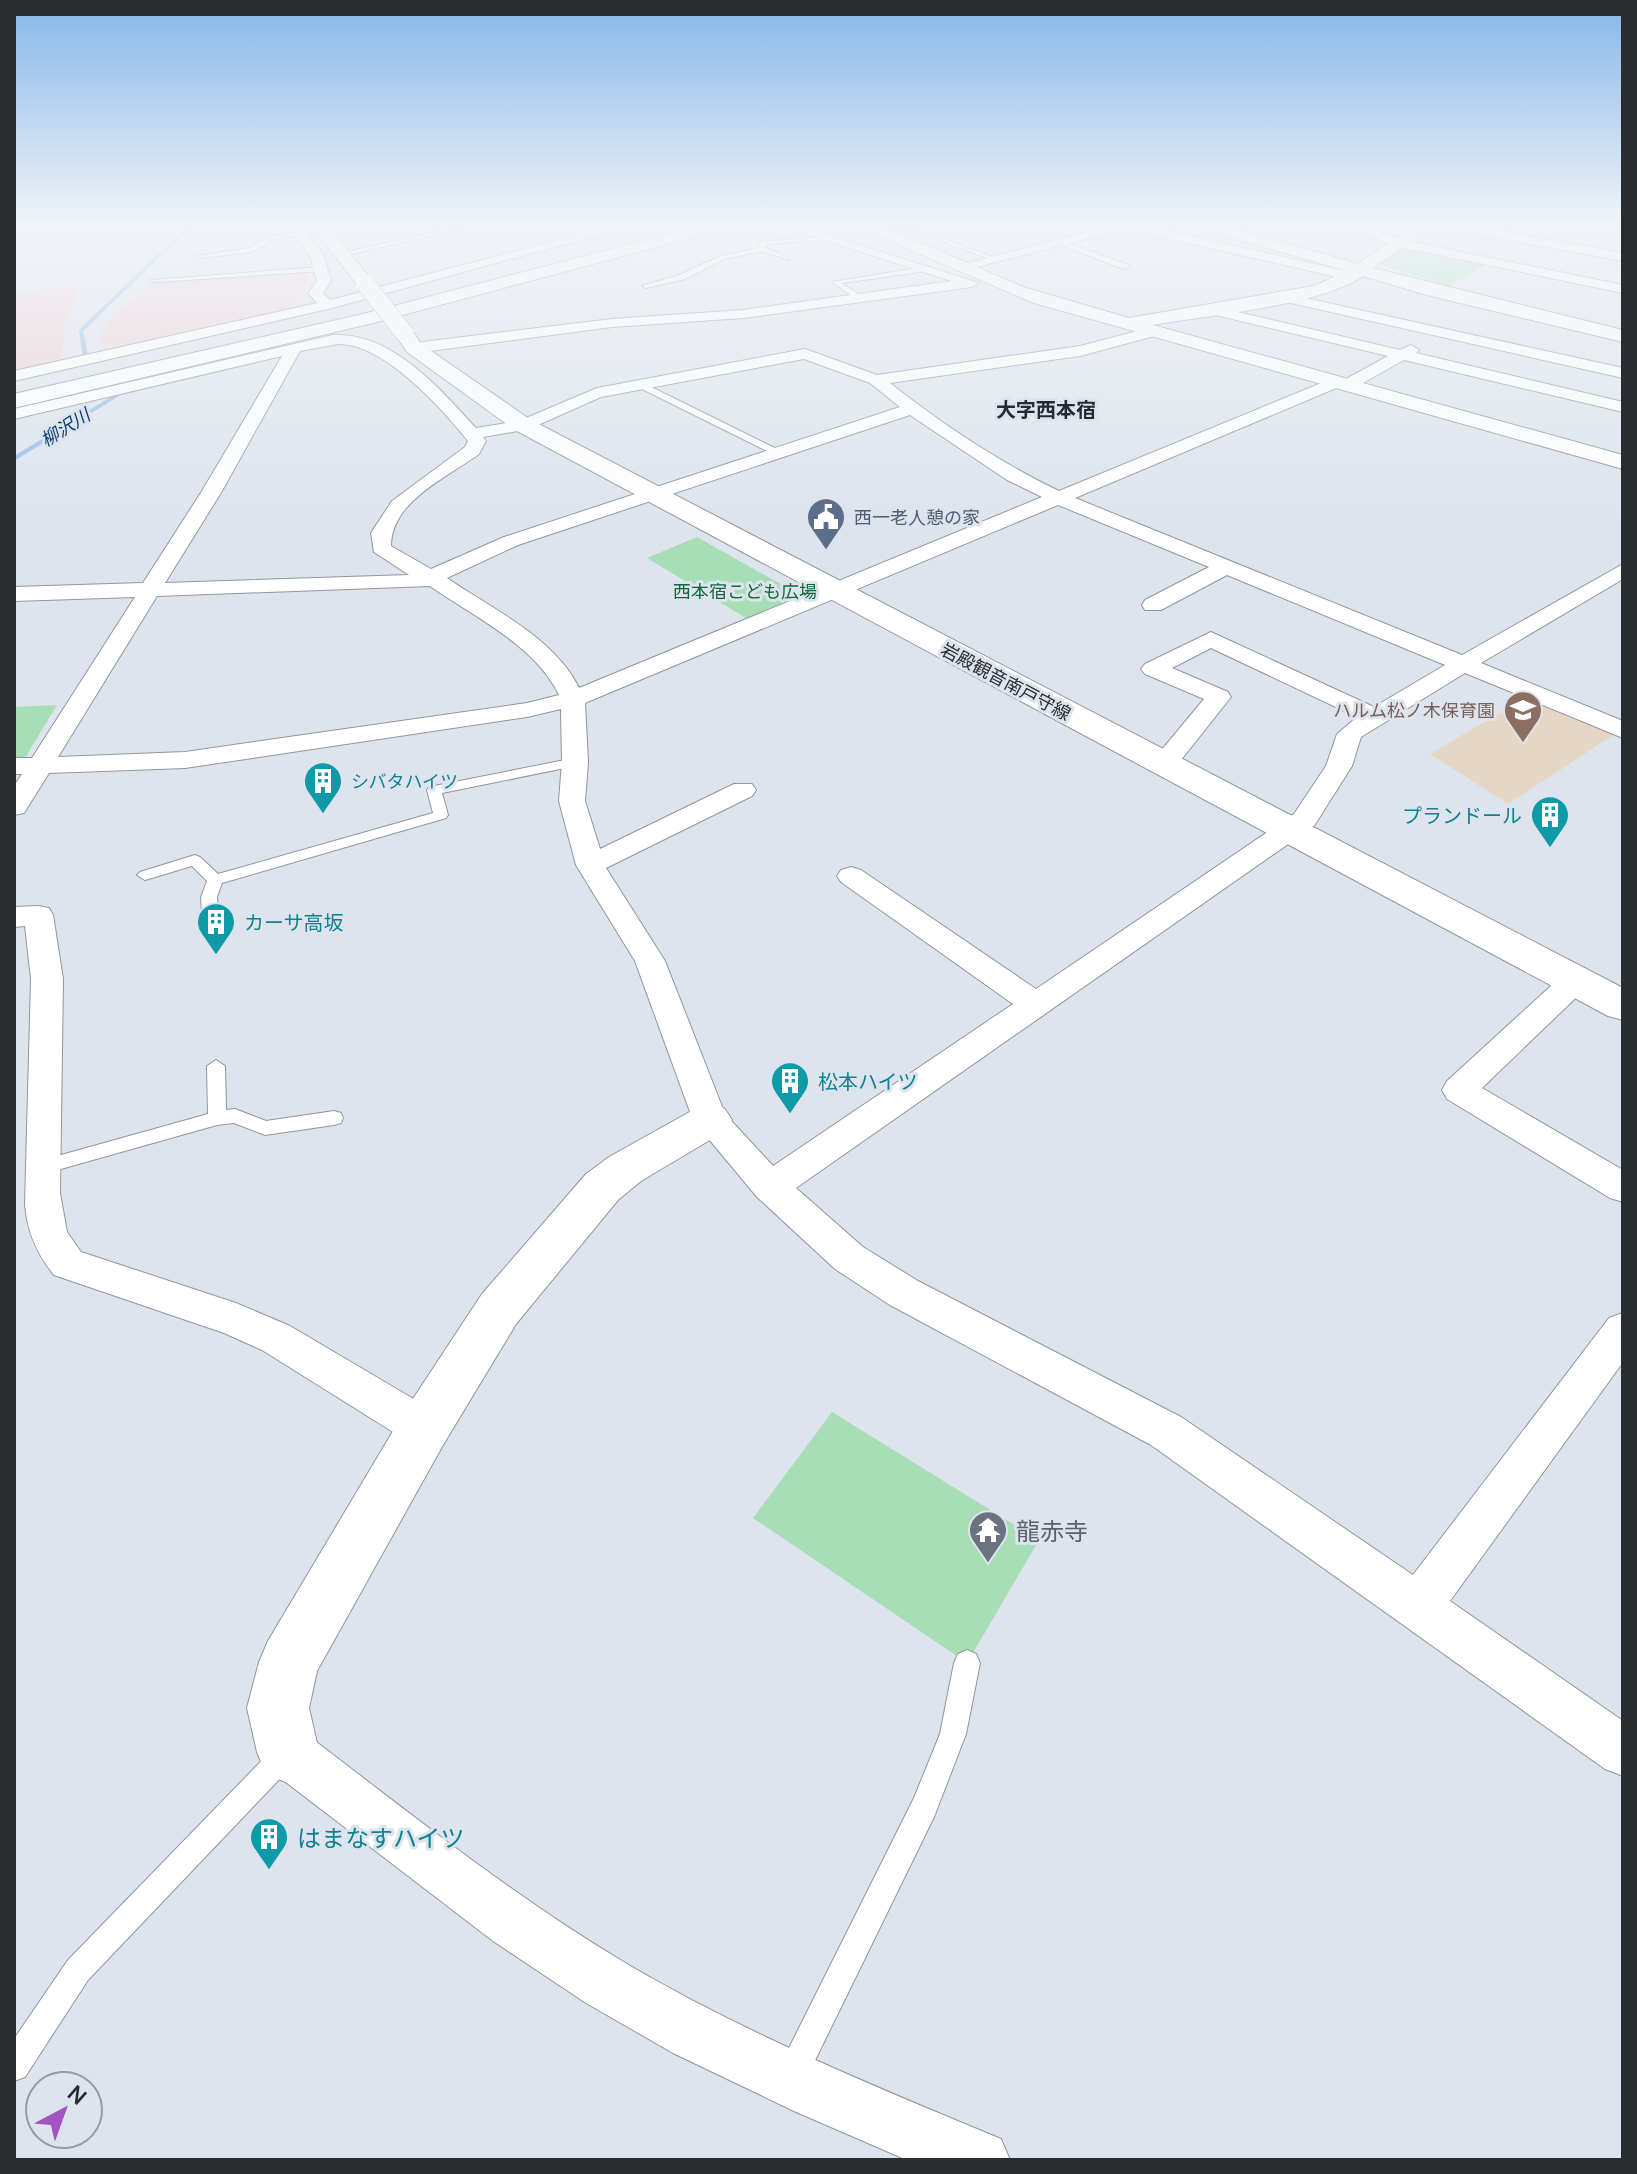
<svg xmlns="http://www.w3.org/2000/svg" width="1637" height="2174" font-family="Manrope,'Noto Sans JP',sans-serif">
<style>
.industrial{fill:#edd2d5}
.education{fill:#e6d7c4}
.green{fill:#a8deb6}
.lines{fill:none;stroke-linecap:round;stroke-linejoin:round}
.stream{fill:#93baeb;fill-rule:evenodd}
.service-casing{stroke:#90969e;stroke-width:2}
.minor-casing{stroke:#90969e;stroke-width:2}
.tertiary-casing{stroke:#90969e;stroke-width:2}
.secondary-casing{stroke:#90969e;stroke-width:2}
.motorway-casing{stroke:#90969e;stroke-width:2}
.service{fill:#fff;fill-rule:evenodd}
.minor{fill:#fff;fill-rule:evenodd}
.tertiary{fill:#fff;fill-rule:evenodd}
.secondary{fill:#fff;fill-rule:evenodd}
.motorway{fill:#fff;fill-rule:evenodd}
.secondary-bridge-casing{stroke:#90969e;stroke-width:19;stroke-linecap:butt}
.secondary-bridge{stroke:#fff;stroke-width:18}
.labels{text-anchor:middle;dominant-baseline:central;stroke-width:6;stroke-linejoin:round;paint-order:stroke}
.far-water-label{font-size:18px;font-style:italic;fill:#063d76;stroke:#dee4ed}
.far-service-label{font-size:18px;fill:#4e5e75;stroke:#dee4ed;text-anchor:start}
.far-park-label{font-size:18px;fill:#0f6837;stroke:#dee4ed}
.far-street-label{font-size:18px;fill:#2a2d30;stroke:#dee4ed}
.far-education-label{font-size:18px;fill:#785e54;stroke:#dee4ed;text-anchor:end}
.far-culture-label{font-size:18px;fill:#0d838f;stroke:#dee4ed;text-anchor:start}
.far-quarter-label{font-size:20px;font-weight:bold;fill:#252a30;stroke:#dee4ed}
.culture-label{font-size:20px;fill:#0d838f;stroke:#dee4ed;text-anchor:start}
.near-worship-label{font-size:24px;fill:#5b616d;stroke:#dee4ed;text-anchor:start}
.near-culture-label{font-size:24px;fill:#0d838f;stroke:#dee4ed;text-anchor:start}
</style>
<rect width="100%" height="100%" fill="#dee4ed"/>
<!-- industrial -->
<g class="industrial">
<path d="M 308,272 L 307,290 L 285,310 L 118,347 L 96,345 L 108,320 L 152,283 Z"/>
<path d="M 80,286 L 64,326 L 62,360 L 14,372 L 14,293 Z"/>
</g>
<!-- education -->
<path class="education" d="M 1527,697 L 1615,734 L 1508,804 L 1430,754 Z"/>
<!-- green -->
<g class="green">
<path d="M 1400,248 L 1410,248 L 1487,264 L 1449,286 L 1378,264 Z"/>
<path d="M 697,537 L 802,596 L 746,618 L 647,558 Z"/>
<path d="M 57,705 L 25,758 L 14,759 L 14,707 Z"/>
<path d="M 832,1412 L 1039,1540 L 967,1663 L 753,1518 Z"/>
</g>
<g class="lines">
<!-- stream -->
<g class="stream">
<path d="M 190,224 L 194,224 L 83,331 L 88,356 L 83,357 L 79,330 Z"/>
<path d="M 114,395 L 119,396 L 14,461 L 14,456 Z"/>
</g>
<defs>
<g id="service">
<path d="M 471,224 L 483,224 L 342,256 L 338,254 Z"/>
<path d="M 882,224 L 937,236 L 998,259 L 992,260 L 933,238 Z"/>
<path d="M 300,231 L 302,234 L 275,239 L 251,252 L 201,258 L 197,256 L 249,248 L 271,236 Z"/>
<path d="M 821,237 L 819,240 L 766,244 L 766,248 L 789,258 L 789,260 L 762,251 L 725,259 L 685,279 L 646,288 L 642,286 L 679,275 L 721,256 L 759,248 L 760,242 Z"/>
<path d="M 1061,241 L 1129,265 L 1130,267 L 1123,269 L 1059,244 Z"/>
<path d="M 320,267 L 323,271 L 155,282 L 151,280 Z"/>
<path d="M 923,267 L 926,271 L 842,283 L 861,296 L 858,300 L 832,282 Z"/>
<path d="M 641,382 L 783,452 L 785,454 L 777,456 L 638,387 Z"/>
<path d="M 575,758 L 580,759 L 580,765 L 442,793 L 448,815 L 446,818 L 222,883 L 217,897 L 219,929 L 211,934 L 203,929 L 201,897 L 207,881 L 192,866 L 145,880 L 137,875 L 140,872 L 195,855 L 200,857 L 218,874 L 433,813 L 427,790 L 429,787 Z"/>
<path d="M 216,1060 L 225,1066 L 226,1110 L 235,1109 L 266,1121 L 334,1111 L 341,1113 L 343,1118 L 341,1123 L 334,1125 L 265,1135 L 234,1123 L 217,1125 L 43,1174 L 36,1172 L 33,1167 L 36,1162 L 208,1114 L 207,1066 Z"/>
<path d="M 967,1650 L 976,1654 L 980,1663 L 966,1734 L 934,1817 L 803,2085 L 792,2090 L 781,2085 L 776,2074 L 914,1798 L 940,1734 L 954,1663 L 958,1654 Z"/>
<path d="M 283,1744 L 292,1748 L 296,1757 L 292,1766 L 88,1980 L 25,2077 L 14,2081 L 14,2039 L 68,1960 L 274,1748 Z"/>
</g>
<g id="minor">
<path d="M 285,224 L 298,224 L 323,254 L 331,281 L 323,293 L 330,300 L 619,224 L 639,224 L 332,308 L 14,381 L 14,371 L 317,303 L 308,293 L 317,281 L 310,255 Z"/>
<path d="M 774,224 L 793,224 L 979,283 L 972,287 L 743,318 L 612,327 L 414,353 L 406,348 L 414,343 L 612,319 L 743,310 L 952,281 Z"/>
<path d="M 1118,224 L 1139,224 L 1350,272 L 1357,276 L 1350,280 L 1126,229 L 964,270 L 957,266 Z"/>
<path d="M 1335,224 L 1353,224 L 1403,240 L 1623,285 L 1623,293 L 1400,247 Z"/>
<path d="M 1436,224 L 1462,224 L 1623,253 L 1623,261 L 1442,228 Z"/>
<path d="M 1582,224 L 1623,226 L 1623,234 Z"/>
<path d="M 1287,294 L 1623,368 L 1623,378 L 1282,301 L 1282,295 Z"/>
<path d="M 1208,305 L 1400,350 L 1411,345 L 1419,350 L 1416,353 L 1623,402 L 1623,412 L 1404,360 L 1354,388 L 1341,386 L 1075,498 L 1462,655 L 1623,564 L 1623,579 L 1481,663 L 1623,721 L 1623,738 L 1465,673 L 1361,737 L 1352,766 L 1314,826 L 796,1188 L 863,1247 L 918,1281 L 1181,1417 L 1413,1575 L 1609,1318 L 1623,1313 L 1623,1362 L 1450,1601 L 1623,1721 L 1623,1776 L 1605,1769 L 1151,1445 L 890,1305 L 835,1269 L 757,1197 L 693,1120 L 635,961 L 576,865 L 559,801 L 562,762 L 561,709 L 527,717 L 185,768 L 49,773 L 24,813 L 14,815 L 14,786 L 22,774 L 14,774 L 14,758 L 32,758 L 135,597 L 14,601 L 14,587 L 143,583 L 202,491 L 282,356 L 14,419 L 14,409 L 333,335 C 392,332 439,388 476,428 L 519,421 L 597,388 L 805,349 L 877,375 L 1080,346 L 1153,327 L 1158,329 L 1158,335 L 1080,356 L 890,383 C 942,424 999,462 1059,491 L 1331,379 L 1344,380 L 1388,356 L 1203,312 L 1201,309 ZM 338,344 C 383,343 441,407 468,441 L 465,447 L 392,501 L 371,533 L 374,552 L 409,575 L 165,583 L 222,491 L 300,351 ZM 804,359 L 870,383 L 900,407 L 504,537 L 431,569 L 391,546 C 391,501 448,477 479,454 L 486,441 L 483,437 L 529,429 L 601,397 ZM 910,415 L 1007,480 L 1042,497 L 579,688 C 554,637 492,609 447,578 L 518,545 ZM 1058,505 L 1209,567 L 1145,600 L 1142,605 L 1145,610 L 1161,610 L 1227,575 L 1445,665 L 1374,707 L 1211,632 L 1145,664 L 1141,669 L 1145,674 L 1204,699 L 1155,758 L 1151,764 L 1155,770 L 1173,770 L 1231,697 L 1228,692 L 1172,668 L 1211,648 L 1357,717 L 1337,734 L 1326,766 L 1294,814 L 1036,989 L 861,870 L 851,867 L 841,870 L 837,876 L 841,882 L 1013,1004 L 773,1166 L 725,1114 L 665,961 L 606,868 L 752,796 L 756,790 L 752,784 L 734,784 L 600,849 L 585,801 L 588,762 L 585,703 ZM 430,586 C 474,617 535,645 559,695 L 527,703 L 185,752 L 58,757 L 157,596 Z"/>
<path d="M 38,906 L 49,908 L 53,915 L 63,979 L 60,1193 L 67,1232 L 81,1252 L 236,1303 L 290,1326 L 439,1414 L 445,1428 L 439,1442 L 424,1447 L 409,1442 L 262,1350 L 224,1333 L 54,1275 C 37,1254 27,1232 25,1204 L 31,979 L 25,926 L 14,927 L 14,907 Z"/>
<path d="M 1575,970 L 1586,974 L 1591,981 L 1586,988 L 1482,1088 L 1623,1170 L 1623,1202 L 1610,1198 L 1447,1099 L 1442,1090 L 1447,1081 L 1564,974 Z"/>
<path d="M 288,1727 L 306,1734 C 411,1814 514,1897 627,1964 C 746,2034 874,2086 1001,2139 L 1010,2160 L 907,2160 L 794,2111 L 673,2053 L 586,2003 L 493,1941 L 270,1770 L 263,1752 L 270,1734 Z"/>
</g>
<g id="tertiary">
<path d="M 850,224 L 874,224 L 887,228 L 1023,287 L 1129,318 L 1314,286 L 1347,271 L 1196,227 L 1193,224 L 1218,224 L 1358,264 L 1416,224 L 1434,224 L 1373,268 L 1623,330 L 1623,342 L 1427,295 L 1363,276 C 1320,306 1207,315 1153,325 L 1623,455 L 1623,469 L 1034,303 Z"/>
<path d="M 710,1104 L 725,1109 L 732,1120 L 725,1131 L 641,1181 L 618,1200 L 516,1324 L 443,1445 L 317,1671 L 309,1708 L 319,1752 L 310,1774 L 288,1783 L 266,1774 L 257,1752 L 247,1708 L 259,1662 L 268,1641 L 405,1411 L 482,1294 L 586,1174 L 609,1157 L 695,1109 Z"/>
</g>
<g id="secondary">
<path d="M 310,224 L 326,224 L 371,279 L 374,283 L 371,287 L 359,287 Z"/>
<path d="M 405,328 L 412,330 L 421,344 L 531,420 L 1623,988 L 1623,1020 L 1608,1016 L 515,430 L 407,352 L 395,334 Z"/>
</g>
<path id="motorway" d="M 707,224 L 733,224 L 731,227 L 373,323 L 14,408 L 14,394 L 363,314 Z"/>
</defs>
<!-- service casing -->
<use href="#service" class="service-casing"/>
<!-- minor casing -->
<use href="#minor" class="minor-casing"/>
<!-- tertiary casing -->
<use href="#tertiary" class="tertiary-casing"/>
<!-- secondary casing -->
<use href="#secondary" class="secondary-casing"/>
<!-- motorway casing -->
<use href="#motorway" class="motorway-casing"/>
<!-- service -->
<use href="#service" class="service"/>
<!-- minor -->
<use href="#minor" class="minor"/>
<!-- tertiary -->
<use href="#tertiary" class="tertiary"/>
<!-- secondary -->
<use href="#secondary" class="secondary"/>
<!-- motorway -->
<use href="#motorway" class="motorway"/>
<defs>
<path id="secondary-bridge" d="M 365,283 L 405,334"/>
</defs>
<!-- secondary-bridge casing -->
<use href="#secondary-bridge" class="secondary-bridge-casing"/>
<!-- secondary-bridge -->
<use href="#secondary-bridge" class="secondary-bridge"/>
</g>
<!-- sky -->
<linearGradient id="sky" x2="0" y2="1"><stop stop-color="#86b6e9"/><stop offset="0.42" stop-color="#f0f3f7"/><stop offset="1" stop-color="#f0f3f7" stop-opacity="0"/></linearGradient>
<rect width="1637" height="528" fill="url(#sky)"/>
<!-- icons -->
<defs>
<symbol id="civic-pin" viewBox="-11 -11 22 30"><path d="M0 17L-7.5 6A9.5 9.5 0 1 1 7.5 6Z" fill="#5c6f8a" stroke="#dee4ed"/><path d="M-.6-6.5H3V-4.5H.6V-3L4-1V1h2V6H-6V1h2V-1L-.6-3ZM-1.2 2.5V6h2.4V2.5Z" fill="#fff"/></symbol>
<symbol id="school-pin" viewBox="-11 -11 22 30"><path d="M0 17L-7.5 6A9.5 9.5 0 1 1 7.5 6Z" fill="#8d6e63" stroke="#dee4ed"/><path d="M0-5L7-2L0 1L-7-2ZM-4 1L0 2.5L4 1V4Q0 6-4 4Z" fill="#fff"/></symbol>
<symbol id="building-pin" viewBox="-11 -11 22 30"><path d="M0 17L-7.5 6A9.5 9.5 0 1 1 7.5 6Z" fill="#0f9aa8" stroke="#dee4ed"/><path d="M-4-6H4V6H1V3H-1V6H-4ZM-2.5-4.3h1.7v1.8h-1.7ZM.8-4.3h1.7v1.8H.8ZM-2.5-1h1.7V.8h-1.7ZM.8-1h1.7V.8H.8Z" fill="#fff"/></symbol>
<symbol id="temple-pin" viewBox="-11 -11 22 30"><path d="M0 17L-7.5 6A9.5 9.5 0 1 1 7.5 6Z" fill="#6b7280" stroke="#dee4ed"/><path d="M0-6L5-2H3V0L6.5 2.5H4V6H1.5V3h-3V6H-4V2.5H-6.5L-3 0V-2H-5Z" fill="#fff"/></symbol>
</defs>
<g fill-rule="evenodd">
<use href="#civic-pin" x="804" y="495" width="44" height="60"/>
<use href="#school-pin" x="1501" y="688" width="44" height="60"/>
<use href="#building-pin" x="301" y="759" width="44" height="60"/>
<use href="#building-pin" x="1528" y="793" width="44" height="60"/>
<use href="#building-pin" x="194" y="900" width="44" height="60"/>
<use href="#building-pin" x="768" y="1059" width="44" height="60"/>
<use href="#temple-pin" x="966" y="1508" width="44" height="60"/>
<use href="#building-pin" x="247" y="1815" width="44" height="60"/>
</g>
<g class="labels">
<!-- far-water labels -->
<g class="far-water-label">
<text transform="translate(65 427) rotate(-32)">柳沢川</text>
</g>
<!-- far-service labels -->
<g class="far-service-label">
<text x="854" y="517">西一老人憩の家</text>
</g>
<!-- far-park labels -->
<g class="far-park-label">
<text x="745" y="591">西本宿こども広場</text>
</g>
<!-- far-street labels -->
<g class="far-street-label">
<text transform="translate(1006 681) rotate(28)">岩殿観音南戸守線</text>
</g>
<!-- far-education labels -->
<g class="far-education-label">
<text x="1495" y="710">ハルム松ノ木保育園</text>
</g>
<!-- far-culture labels -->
<g class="far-culture-label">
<text x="351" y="781">シバタハイツ</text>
</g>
<!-- far-quarter labels -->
<g class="far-quarter-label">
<text x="1046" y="409">大字西本宿</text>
</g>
<!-- culture labels -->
<g class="culture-label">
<text x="1522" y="815" text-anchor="end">プランドール</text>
<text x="244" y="922">カーサ高坂</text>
<text x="818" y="1081">松本ハイツ</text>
</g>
<!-- near-worship labels -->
<g class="near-worship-label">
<text x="1016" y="1530">龍赤寺</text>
</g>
<!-- near-culture labels -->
<g class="near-culture-label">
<text x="297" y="1837">はまなすハイツ</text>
</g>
</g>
<!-- border -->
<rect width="1637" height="2174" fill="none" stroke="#2a2d30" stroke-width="32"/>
<!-- north arrow -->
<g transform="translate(64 2110) rotate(41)"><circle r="38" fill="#dee4ed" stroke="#969ba1" stroke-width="2"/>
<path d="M0-6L14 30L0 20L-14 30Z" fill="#a453c3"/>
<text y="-12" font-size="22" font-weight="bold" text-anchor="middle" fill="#2a2d30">N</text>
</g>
</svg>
